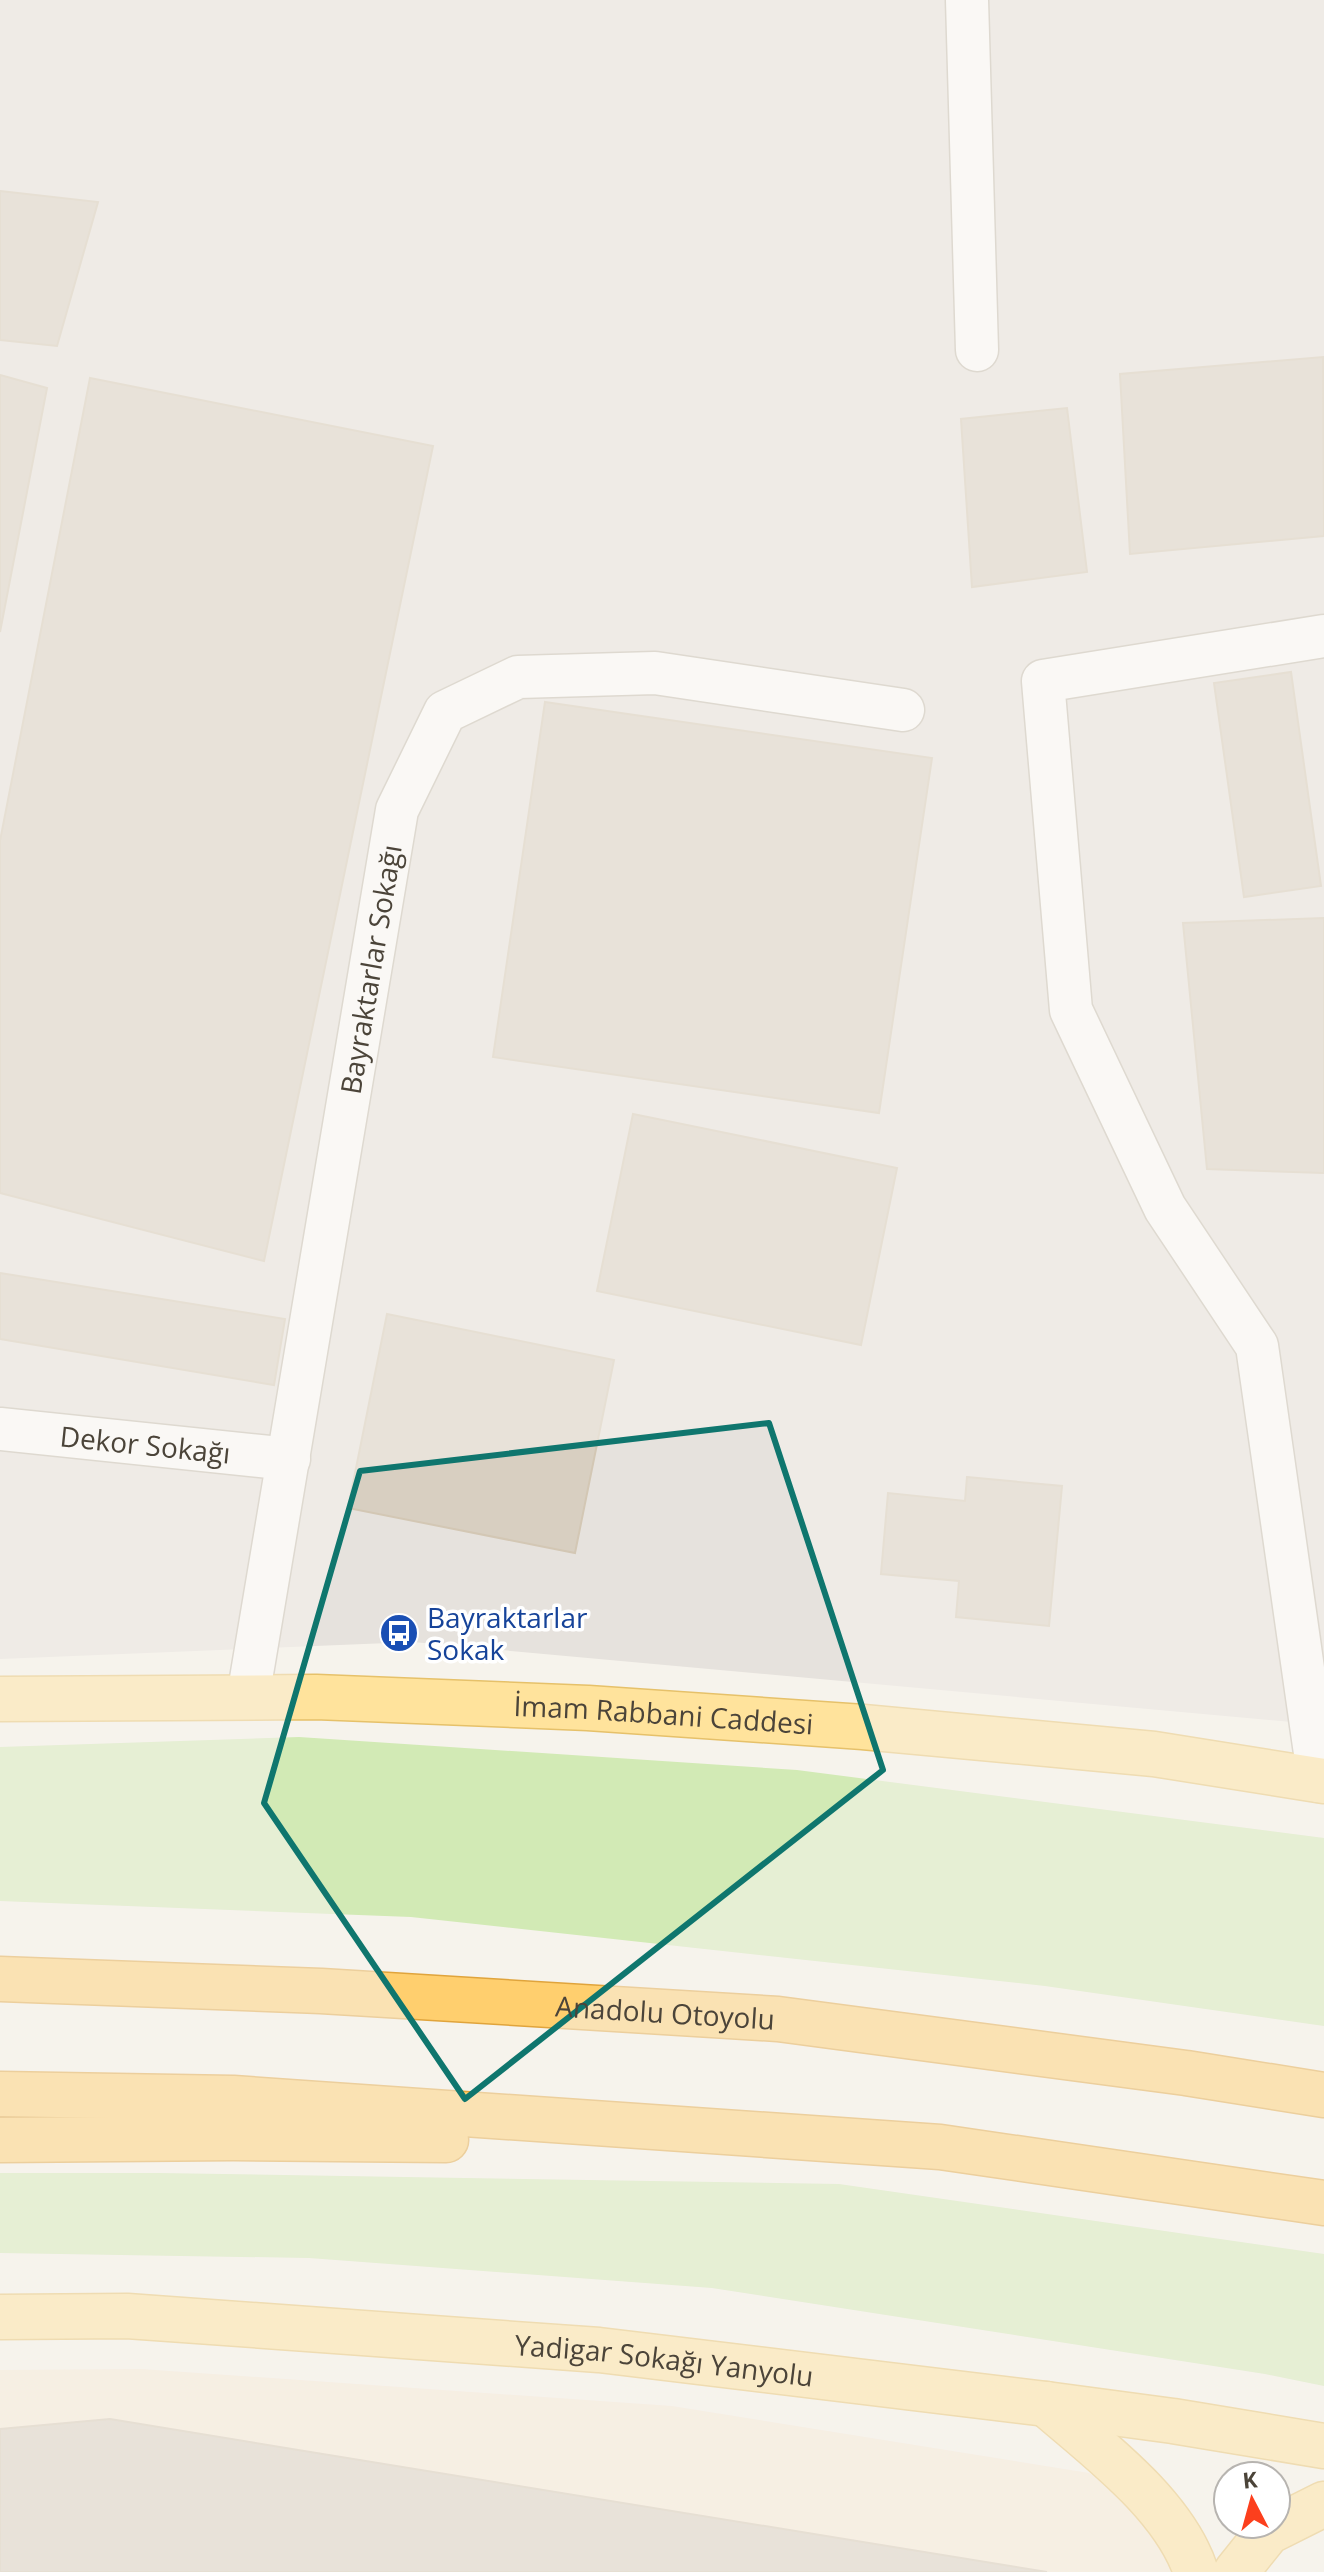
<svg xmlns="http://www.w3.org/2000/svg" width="1324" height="2572" font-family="'Open Sans',sans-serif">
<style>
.commercial{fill:#f7ead8}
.industrial{fill:#e6e2dd}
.green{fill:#d2eab5}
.building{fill:#d8cfc1;stroke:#d3c7b4;stroke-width:2}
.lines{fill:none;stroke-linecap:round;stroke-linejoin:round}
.minor-casing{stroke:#c2bbae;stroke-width:45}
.major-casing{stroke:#e6c16a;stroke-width:47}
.highway-casing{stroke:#e0a43c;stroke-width:47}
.minor{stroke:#fff;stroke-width:42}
.major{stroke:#ffe39c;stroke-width:44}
.highway{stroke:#ffcf6e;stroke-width:44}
.marked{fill:none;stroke:#0f766e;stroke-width:6;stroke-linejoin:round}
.labels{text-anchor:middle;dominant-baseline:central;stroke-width:7;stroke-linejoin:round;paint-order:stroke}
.street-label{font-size:28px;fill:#4b4439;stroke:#fff}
.transit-label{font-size:28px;fill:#164399;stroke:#fff;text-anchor:start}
</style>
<rect width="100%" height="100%" fill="#f6f3ec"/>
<!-- commercial -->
<path class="commercial" d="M 141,2369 L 672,2406 L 1089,2473 L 1144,2505 L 1178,2572 L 0,2572 L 0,2370 Z"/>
<!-- industrial -->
<path class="industrial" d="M 0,0 L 1324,0 L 1324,1725 L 413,1642 L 0,1659 Z"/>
<!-- green -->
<g class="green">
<path d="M 299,1737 L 797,1770 L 1324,1838 L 1324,2026 L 1045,1986 L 411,1917 L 0,1901 L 0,1747 Z"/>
<path d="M 0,2173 L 158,2173 L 839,2184 L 1324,2254 L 1324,2386 L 1265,2374 L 712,2288 L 309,2258 L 0,2253 Z"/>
</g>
<!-- building -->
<g class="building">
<path d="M 0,191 L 98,202 L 57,346 L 0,340 Z"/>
<path d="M 1323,357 L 1324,536 L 1130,554 L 1120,374 Z"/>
<path d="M 0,375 L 47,388 L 0,632 Z"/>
<path d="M 90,378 L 433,446 L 264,1261 L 0,1193 L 0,841 Z"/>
<path d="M 1067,408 L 1087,572 L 972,587 L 961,419 Z"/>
<path d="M 1291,672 L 1321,886 L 1244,897 L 1214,683 Z"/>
<path d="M 545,702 L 932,758 L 879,1113 L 493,1057 Z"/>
<path d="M 1324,918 L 1324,1173 L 1207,1169 L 1183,923 Z"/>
<path d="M 633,1114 L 897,1168 L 861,1345 L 597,1291 Z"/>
<path d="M 0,1273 L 285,1319 L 274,1385 L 0,1339 Z"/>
<path d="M 387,1314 L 614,1360 L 575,1553 L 348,1508 Z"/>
<path d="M 967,1477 L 1062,1486 L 1049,1626 L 956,1617 L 959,1581 L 881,1574 L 888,1493 L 965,1501 Z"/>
<path d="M 110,2419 L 292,2449 L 1047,2572 L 0,2572 L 0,2429 Z"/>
</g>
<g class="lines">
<defs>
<g id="minor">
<path d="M 967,0 L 977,350"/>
<path id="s1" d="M 0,1429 L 289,1459"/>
<path id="s2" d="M 248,1697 L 397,810 L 445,712 L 518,677 L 655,673 L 903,710"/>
<path d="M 1319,1781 L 1257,1346 L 1165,1208 L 1071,1010 L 1043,681 L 1324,636"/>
</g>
<g id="major">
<path id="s3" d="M 0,1699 L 316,1697 L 588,1708 L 863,1727 L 1154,1754 L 1324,1781"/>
<path id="s4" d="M 0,2317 L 127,2316 L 599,2350 L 1046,2404 L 1173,2421 L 1324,2446"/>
<path d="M 1046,2404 C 1098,2449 1174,2505 1196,2572"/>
<path d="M 1236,2572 L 1268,2532 L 1324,2504"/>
</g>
<g id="highway">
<path id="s5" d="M 0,1979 L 321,1991 L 778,2019 L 1186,2073 L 1324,2095"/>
<path d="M 0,2094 L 233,2098 L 940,2147 L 1324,2203"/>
<path d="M 0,2140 L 233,2138 L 446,2140"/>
</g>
</defs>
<!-- minor casing -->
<use href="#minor" class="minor-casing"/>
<!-- major casing -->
<use href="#major" class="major-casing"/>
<!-- highway casing -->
<use href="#highway" class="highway-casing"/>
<!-- minor -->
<use href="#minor" class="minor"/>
<!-- major -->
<use href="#major" class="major"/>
<!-- highway -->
<use href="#highway" class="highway"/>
</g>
<!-- marked area -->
<path d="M0 0H1324V2572H0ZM 769,1423 L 883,1770 L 465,2099 L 264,1803 L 360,1471 Z" fill="#f6f3ec" fill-opacity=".55" fill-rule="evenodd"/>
<path class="marked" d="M 769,1423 L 883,1770 L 465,2099 L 264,1803 L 360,1471 Z"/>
<!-- icons -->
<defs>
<symbol id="bus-disc" viewBox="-11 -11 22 22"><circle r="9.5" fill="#1a4fb4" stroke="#fff"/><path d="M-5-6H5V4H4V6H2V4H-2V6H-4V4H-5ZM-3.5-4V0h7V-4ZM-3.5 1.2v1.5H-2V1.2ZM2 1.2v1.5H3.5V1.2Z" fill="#fff"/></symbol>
</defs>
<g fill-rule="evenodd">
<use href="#bus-disc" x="377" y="1611" width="44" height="44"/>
</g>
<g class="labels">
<!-- street labels -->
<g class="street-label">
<text stroke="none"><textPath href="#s2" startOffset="738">Bayraktarlar Sokağı</textPath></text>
<text stroke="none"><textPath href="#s1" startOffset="146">Dekor Sokağı</textPath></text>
<text stroke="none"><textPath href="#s3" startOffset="664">İmam Rabbani Caddesi</textPath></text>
<text stroke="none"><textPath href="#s5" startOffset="666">Anadolu Otoyolu</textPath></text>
<text stroke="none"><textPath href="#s4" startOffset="666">Yadigar Sokağı Yanyolu</textPath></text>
</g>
<!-- transit labels -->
<g class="transit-label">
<text x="427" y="1617">Bayraktarlar<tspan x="427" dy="32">Sokak</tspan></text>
</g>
</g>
<!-- north arrow -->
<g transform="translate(1252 2500) rotate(354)"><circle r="38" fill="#ffffff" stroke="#b7b4b0" stroke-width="2"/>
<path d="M0-6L14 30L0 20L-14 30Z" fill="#fc3f1d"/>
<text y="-12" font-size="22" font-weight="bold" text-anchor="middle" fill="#4b4439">K</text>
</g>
</svg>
